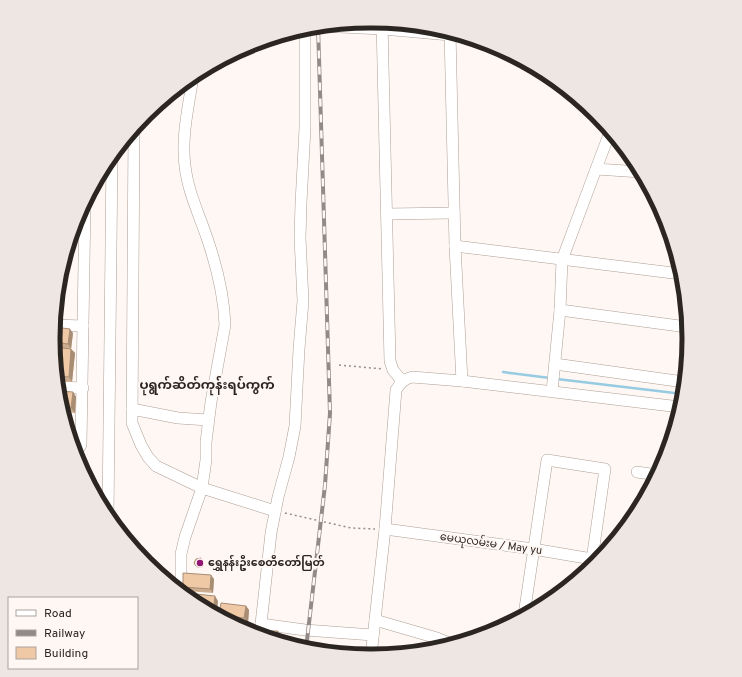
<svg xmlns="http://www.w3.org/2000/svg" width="742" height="677" font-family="Overpass,'Noto Sans Myanmar',sans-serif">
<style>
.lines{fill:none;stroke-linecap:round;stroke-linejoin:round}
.stream{stroke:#96cbe1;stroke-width:2.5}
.minor-casing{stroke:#ad9e94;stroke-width:12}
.path{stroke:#958e8a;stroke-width:1.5;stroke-dasharray:2 3;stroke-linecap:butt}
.minor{stroke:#fff;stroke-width:11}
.rail-casing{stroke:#918a86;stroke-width:4}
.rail{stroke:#fef7f3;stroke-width:2.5;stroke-dasharray:8;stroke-linecap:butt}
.wall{fill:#cead8f}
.shaded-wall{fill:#a78d74}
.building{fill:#efc9a6;stroke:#a78d74}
.poi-dot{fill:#911572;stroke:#fef7f3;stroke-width:1.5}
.labels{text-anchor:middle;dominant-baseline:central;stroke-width:4;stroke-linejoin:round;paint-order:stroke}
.street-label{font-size:11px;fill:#2c2622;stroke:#fef7f3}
.poi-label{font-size:11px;font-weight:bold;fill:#2c2622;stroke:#fef7f3;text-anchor:start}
.quarter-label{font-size:13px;font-weight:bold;fill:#2c2622;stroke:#fef7f3}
.rim{fill:none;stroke:#2c2622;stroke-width:5}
</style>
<rect width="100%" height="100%" fill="#fef7f3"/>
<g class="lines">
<!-- stream -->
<g class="stream">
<path d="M 503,372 L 550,378"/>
<path d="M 557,379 L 683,394"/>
</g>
<defs>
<g id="minor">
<path d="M 382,22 L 390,361 L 393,370 L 402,381"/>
<path d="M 319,26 L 383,29 L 461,36"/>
<path d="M 450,32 L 455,246 L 462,381"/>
<path d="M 134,130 L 132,423 L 141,445 L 148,457 L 156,466 L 202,488 L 275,511"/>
<path d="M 610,132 L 596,169 L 641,172"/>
<path d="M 387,214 L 454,213"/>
<path d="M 455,246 L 681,274"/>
<path d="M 560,310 L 687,327"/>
<path d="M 55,325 L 83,326"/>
<path d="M 555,364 L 684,382"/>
<path d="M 58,387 L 83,388"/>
<path d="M 552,391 L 560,310 L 562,260 L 596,169"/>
<path d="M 132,409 L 178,418 L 208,420"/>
<path d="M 75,451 L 78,450 L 81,445 L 85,203"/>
<path d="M 637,472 L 657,475"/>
<path d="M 108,516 L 112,156"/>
<path d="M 385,529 L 533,549 L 598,560"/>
<path d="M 181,591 L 181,554 L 185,537 L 202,488 L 206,460 L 206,442 L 211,402 L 225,325 C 224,298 216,264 207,238 C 199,214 188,192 185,166 C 181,136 189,105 193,76"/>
<path d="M 524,615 L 547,460 L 605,469 L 591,567"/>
<path d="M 375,620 L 437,638 L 452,644"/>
<path d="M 261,624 L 305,630 L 373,635"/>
<path d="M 261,635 L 261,624 L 271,533 L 278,497 L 289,457 L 295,426 L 299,349 L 303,301 L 300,238 L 301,203 L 305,128 L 305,28"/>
<path d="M 371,656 L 385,529 L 396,390 C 400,383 404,379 412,377 L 462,381 L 680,407"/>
</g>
</defs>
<!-- minor casing -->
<use href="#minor" class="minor-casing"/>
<!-- path -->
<g class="path">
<path d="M 339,365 L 383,369"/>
<path d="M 285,513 L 351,528 L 375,529"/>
</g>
<!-- minor -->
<use href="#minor" class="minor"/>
<defs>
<path id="rail" d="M 306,649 L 325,485 L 330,413 L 318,26"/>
</defs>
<!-- rail casing -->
<use href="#rail" class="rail-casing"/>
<!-- rail -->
<use href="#rail" class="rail"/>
</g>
<!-- wall -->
<g class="wall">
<path d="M 73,333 L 71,349 L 75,353 L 72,382 L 58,381 L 54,347 L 64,348 L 54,347 L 54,338 Z"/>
<path d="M 73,392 L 76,397 L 75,413 L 68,412 L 70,419 L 68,418 L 70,422 L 70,423 L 72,423 L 75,428 L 75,443 L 72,442 L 60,400 Z"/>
<path d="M 201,558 L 204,564 L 203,567 L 198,568 L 194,563 Z"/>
<path d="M 214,579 L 213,593 L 186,591 L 183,587 Z"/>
<path d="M 246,606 L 249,610 L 248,623 L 228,620 L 220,616 L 219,615 Z"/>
</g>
<!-- shaded-wall -->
<g class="shaded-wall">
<path d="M 70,329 L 73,333 L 71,349 L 68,344 Z"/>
<path d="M 71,349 L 75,353 L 72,382 L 69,377 Z"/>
<path d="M 73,392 L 76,397 L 75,413 L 71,408 Z"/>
<path d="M 65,407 L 68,412 L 70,419 L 67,414 Z"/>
<path d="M 67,417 L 70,422 L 70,428 L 67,423 Z"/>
<path d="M 72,423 L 75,428 L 75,443 L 72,438 Z"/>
<path d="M 211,575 L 214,579 L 213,593 L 210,589 Z"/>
<path d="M 215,596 L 218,601 L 217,614 L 213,612 Z"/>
<path d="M 246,606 L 249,610 L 248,623 L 244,618 Z"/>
<path d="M 278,631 L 280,634 L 280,641 L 278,640 Z"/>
</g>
<!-- building -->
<g class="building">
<path d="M 55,327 L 70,329 L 68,344 L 54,342 L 54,338 Z"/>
<path d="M 54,347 L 71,349 L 69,377 L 57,376 Z"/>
<path d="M 59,391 L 73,392 L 71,408 L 65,407 L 67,414 L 64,414 L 60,400 Z"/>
<path d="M 65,417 L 67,417 L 67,423 L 72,423 L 72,438 L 71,438 Z"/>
<path d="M 201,558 L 203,562 L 202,565 L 196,566 L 194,563 L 196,559 Z"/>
<path d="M 183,573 L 211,575 L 210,589 L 183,587 Z"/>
<path d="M 186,593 L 215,596 L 213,612 L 194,602 L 185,595 Z"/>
<path d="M 221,603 L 246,606 L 244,618 L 219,615 Z"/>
<path d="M 262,631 L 278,631 L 278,640 L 262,636 Z"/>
</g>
<!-- markers -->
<circle class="poi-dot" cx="200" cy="563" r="4"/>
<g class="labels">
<!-- street labels -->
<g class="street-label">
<text transform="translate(491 544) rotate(8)">မေယုလမ်းမ / May yu</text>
</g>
<!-- poi labels -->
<g class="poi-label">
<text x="208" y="563">ရွှေနန်းဦးစေတီတော်မြတ်</text>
</g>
<!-- quarter labels -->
<g class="quarter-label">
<text x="207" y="386">ပုရွက်ဆိတ်ကုန်းရပ်ကွက်</text>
</g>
</g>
<!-- crop -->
<path d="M0 0H742V677H0ZM370 28H372A310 310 0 0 1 682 338V339A310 310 0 0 1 372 649H370A310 310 0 0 1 60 339V338A310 310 0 0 1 370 28Z" fill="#ede6e2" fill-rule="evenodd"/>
<path class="rim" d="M370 28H372A310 310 0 0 1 682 338V339A310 310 0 0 1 372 649H370A310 310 0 0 1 60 339V338A310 310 0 0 1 370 28Z"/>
<!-- legend -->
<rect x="8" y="597" width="130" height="72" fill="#fef7f3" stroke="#aaa39f"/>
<rect x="16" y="610" width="20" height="6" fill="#ffffff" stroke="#aaa39f"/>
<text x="44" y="617" font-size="12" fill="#2c2622">Road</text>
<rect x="16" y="630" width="20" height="6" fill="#918a86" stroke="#aaa39f"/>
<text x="44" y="637" font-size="12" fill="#2c2622">Railway</text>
<rect x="16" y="647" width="20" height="12" fill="#efc9a6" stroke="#aaa39f"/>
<text x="44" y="657" font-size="12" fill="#2c2622">Building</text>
</svg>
